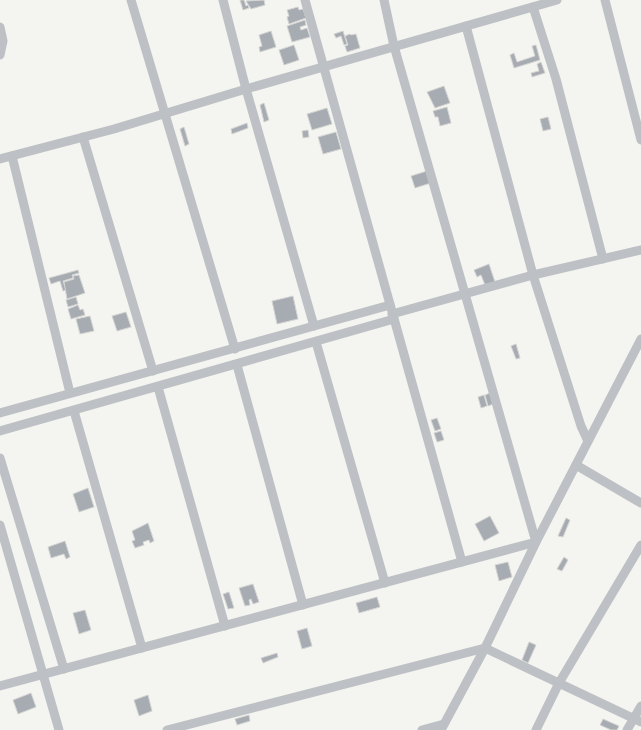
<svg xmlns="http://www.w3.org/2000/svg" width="641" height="730" font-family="'Fira Sans Condensed',sans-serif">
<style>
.building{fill:#a6acb2;stroke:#d5d5d3}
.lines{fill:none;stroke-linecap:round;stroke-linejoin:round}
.street{stroke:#bdc0c4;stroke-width:9}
</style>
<rect width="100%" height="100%" fill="#f4f4f0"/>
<!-- building -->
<g class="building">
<path d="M 240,0 L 244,0 L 246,6 L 248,5 L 249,8 L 243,10 Z"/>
<path d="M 264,0 L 265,5 L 251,9 L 246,1 Z"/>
<path d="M 298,7 L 299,10 L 303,9 L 306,18 L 289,24 L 287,17 L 289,16 L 287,10 Z"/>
<path d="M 305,20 L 306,25 L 300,27 L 301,30 L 307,28 L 310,37 L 292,42 L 287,26 Z"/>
<path d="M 271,31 L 276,47 L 260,52 L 259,47 L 262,46 L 259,35 Z"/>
<path d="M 343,31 L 347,44 L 344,45 L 341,36 L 336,38 L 334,34 Z"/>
<path d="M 350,34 L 351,35 L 356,34 L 360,48 L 347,52 L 345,46 L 348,45 L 345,36 Z"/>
<path d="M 294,45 L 299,60 L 284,65 L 279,50 Z"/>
<path d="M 536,45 L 540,60 L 514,68 L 510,55 L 514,53 L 517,62 L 535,56 L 532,46 Z"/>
<path d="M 541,62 L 545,73 L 532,77 L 531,73 L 539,71 L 537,64 Z"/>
<path d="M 444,86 L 450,103 L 435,108 L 427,92 Z"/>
<path d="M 264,103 L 269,120 L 264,122 L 260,105 Z"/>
<path d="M 447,107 L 451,123 L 440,126 L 438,117 L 435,117 L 433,111 Z"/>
<path d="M 327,108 L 332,124 L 312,130 L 307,114 Z"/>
<path d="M 548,117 L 551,129 L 543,131 L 540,119 Z"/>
<path d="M 247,123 L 248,128 L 232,134 L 231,129 Z"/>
<path d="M 184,127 L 189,144 L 185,146 L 180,129 Z"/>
<path d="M 308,130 L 309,137 L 303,138 L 302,131 Z"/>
<path d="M 336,132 L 341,149 L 323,154 L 318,137 Z"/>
<path d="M 427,171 L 431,183 L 415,188 L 411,176 Z"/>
<path d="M 489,264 L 495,282 L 485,285 L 481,275 L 477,277 L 474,270 Z"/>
<path d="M 78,270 L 79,273 L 72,275 L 73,278 L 63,281 L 66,290 L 63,291 L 60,281 L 51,284 L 49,278 Z"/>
<path d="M 79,275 L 85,293 L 67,299 L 64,282 L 74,279 L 73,276 Z"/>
<path d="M 293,296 L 298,319 L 277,324 L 272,301 Z"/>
<path d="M 76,297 L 78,304 L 68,307 L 66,300 Z"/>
<path d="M 78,305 L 80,310 L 83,309 L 85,315 L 71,319 L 68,309 Z"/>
<path d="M 126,312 L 131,327 L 117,331 L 112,316 Z"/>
<path d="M 90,316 L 94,331 L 80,334 L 76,319 Z"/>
<path d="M 516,344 L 520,358 L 516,359 L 511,346 Z"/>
<path d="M 490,393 L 493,404 L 488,406 L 485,395 Z"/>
<path d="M 484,395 L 487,406 L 481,408 L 478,397 Z"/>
<path d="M 437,418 L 441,429 L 435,431 L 431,420 Z"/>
<path d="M 441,431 L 444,440 L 437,442 L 434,433 Z"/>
<path d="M 88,488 L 94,507 L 79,512 L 73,494 Z"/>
<path d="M 490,516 L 499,533 L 484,541 L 475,524 Z"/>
<path d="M 566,518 L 570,520 L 563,537 L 558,536 Z"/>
<path d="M 148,523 L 154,541 L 150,543 L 149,540 L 143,542 L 144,545 L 135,548 L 132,541 L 135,540 L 132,531 Z"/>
<path d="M 65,541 L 70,557 L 66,559 L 64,554 L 51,558 L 48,547 Z"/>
<path d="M 564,557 L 568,560 L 562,571 L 557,569 Z"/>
<path d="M 508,562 L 512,577 L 499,581 L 495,565 Z"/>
<path d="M 253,584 L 259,602 L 253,604 L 251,599 L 249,600 L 250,605 L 245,606 L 239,588 Z"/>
<path d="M 229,592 L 234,608 L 228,609 L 223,594 Z"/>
<path d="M 377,597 L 380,607 L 359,613 L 356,603 Z"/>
<path d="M 85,610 L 91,630 L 79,634 L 73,613 Z"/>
<path d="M 307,628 L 312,646 L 302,649 L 297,631 Z"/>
<path d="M 529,642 L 536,645 L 528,663 L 522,660 Z"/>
<path d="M 277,653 L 278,657 L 263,663 L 261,658 Z"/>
<path d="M 31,693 L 36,707 L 18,714 L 13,700 Z"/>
<path d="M 148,695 L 152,711 L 139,716 L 134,700 Z"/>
<path d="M 249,715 L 250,721 L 237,725 L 235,719 Z"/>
<path d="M 603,719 L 619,726 L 617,730 L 611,730 L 600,725 Z"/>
</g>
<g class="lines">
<!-- street -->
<g class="street">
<path d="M 131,0 L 235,349"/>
<path d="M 223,0 L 246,89 L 314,326"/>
<path d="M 305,0 L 462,562"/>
<path d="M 605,0 L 641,140"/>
<path d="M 533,7 L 556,79 L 603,259"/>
<path d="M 466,26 L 533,275 L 581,426 L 588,441"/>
<path d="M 0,27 L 3,41 L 0,55"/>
<path d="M 83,137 L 153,371"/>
<path d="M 12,156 L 70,393"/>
<path d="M 0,159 L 114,129 L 246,89 L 557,0"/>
<path d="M 392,314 L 533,275 L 641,250"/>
<path d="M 316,342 L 385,583"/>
<path d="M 237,365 L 303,605"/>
<path d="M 158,387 L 225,626"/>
<path d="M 74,411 L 142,648"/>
<path d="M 0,413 L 390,305"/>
<path d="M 0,431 L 394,319"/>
<path d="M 0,458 L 64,669"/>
<path d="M 576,465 L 641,503"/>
<path d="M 0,525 L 59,730"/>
<path d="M 0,686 L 536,542 L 394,46 L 384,0"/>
<path d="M 167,730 L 485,648 L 641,722"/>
<path d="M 422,730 L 444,724"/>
<path d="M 441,730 L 485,648 L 536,542 L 641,339"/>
<path d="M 536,730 L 559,683 L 641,545"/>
<path d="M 627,730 L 641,706"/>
</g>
</g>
</svg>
